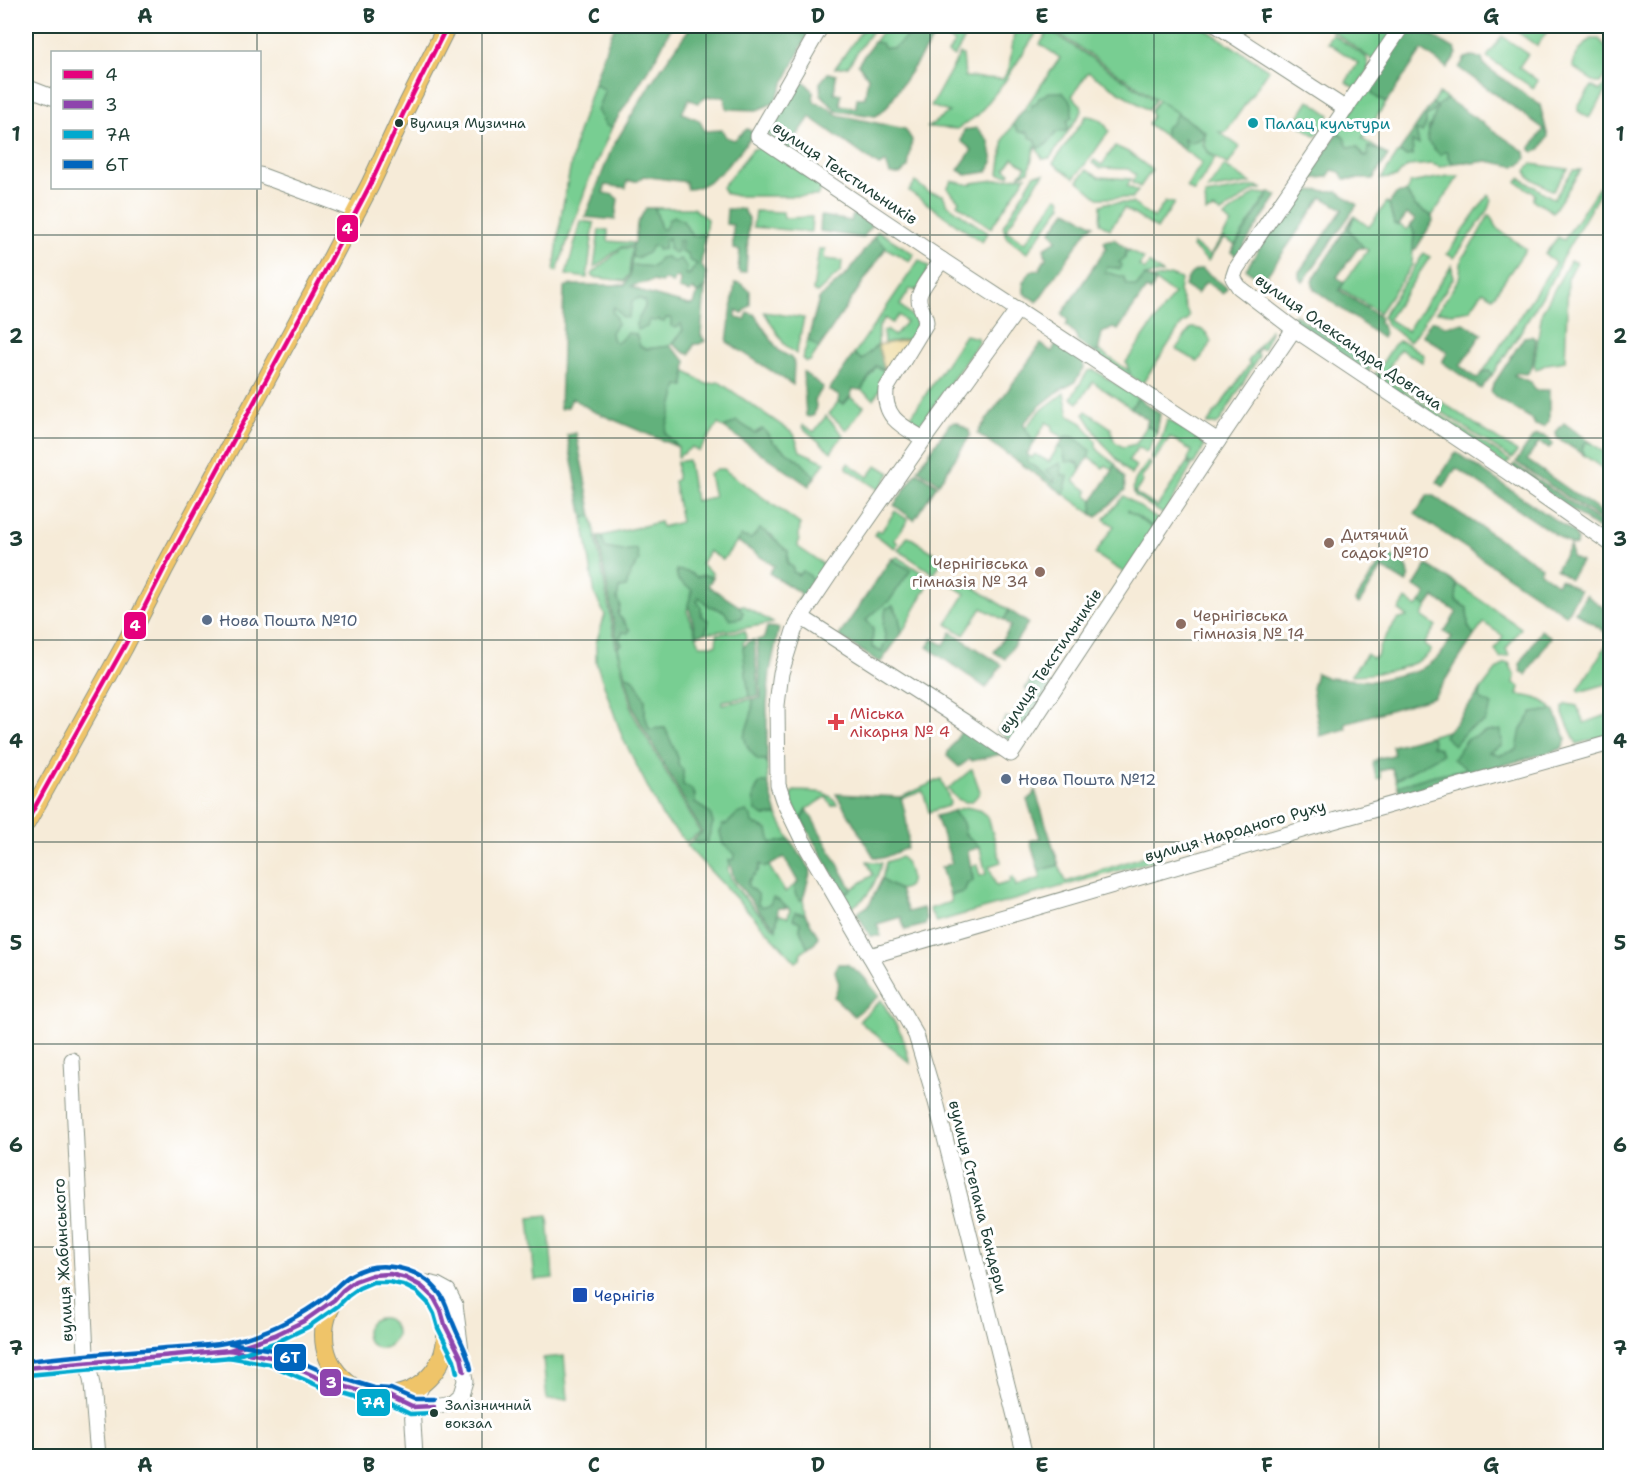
<svg xmlns="http://www.w3.org/2000/svg" width="1636" height="1482" font-family="'Shantell Sans',sans-serif">
<style>
.green{fill:#78ce92;stroke:#4c8663;stroke-width:1.5}
.forest{fill:#62b17c;stroke:#407758;stroke-width:1.5}
.sand{fill:#eeda9e;stroke:#868c69;stroke-width:1.5}
.lines{fill:none;stroke-linecap:round;stroke-linejoin:round}
.minor-casing{stroke:#8a9486;stroke-width:17}
.major-casing{stroke:#8a9486;stroke-width:20}
.minor{stroke:#fff;stroke-width:15}
.major{stroke:#efc469;stroke-width:18}
.bus-1-casing{stroke:#fff;stroke-width:9}
.bus-2-casing{stroke:#fff;stroke-width:9}
.bus-3-casing{stroke:#fff;stroke-width:9}
.bus-4-casing{stroke:#fff;stroke-width:9}
.bus-1{stroke:#e5007d;stroke-width:4.5}
.bus-2{stroke:#8e44ad;stroke-width:4.5}
.bus-3{stroke:#00a9ce;stroke-width:4.5}
.bus-4{stroke:#0065bd;stroke-width:4.5}
.grid{fill:none;stroke:#1f3d34;stroke-width:1.5;stroke-opacity:0.55}
.bus-dot{fill:#1f3d34;stroke:#fff;stroke-width:2}
.culture-dot{fill:#0f9aa8;stroke:#fff;stroke-width:2}
.education-dot{fill:#8d6e63;stroke:#fff;stroke-width:2}
.service-dot{fill:#5c6f8a;stroke:#fff;stroke-width:2}
.health-dot{fill:#e0444e;stroke:#fff;stroke-width:2}
.transit-dot{fill:#1a4fb4;stroke:#fff;stroke-width:2}
.labels{text-anchor:middle;dominant-baseline:central;stroke-width:6;stroke-linejoin:round;paint-order:stroke}
.bus-label{font-size:14px;fill:#1f3d34;stroke:#fff;text-anchor:start}
.culture-label{font-size:16px;fill:#0d838f;stroke:#fff;text-anchor:start}
.street-label{font-size:16px;fill:#1f3d34;stroke:#fff}
.education-label{font-size:16px;fill:#785e54;stroke:#fff;text-anchor:start}
.service-label{font-size:16px;fill:#4e5e75;stroke:#fff;text-anchor:start}
.health-label{font-size:16px;fill:#be3a42;stroke:#fff;text-anchor:start}
.transit-label{font-size:16px;fill:#164399;stroke:#fff;text-anchor:start}
.line-badge{stroke:#fff;stroke-width:2}
.badge-label{font-size:16px;text-anchor:middle;font-weight:bold;fill:#fff}
.neatline{fill:none;stroke:#1f3d34;stroke-width:2}
.grid-label{font-size:20px;text-anchor:middle;font-weight:bold;fill:#1f3d34}
</style>
<rect width="100%" height="100%" fill="#fff"/>
<filter id="ink" filterUnits="userSpaceOnUse"><feTurbulence type="fractalNoise" baseFrequency=".0167" numOctaves="2"/><feDisplacementMap in="SourceGraphic" scale="12" xChannelSelector="R" yChannelSelector="G"/><feConvolveMatrix kernelMatrix="1 2 1 2 8 2 1 2 1" color-interpolation-filters="sRGB"/></filter>
<filter id="wash" filterUnits="userSpaceOnUse"><feTurbulence type="fractalNoise" baseFrequency=".008" numOctaves="4" result="noise"/><feDisplacementMap in="SourceGraphic" scale="24" xChannelSelector="R" yChannelSelector="G"/><feGaussianBlur stdDeviation="1.35" result="paint"/><feColorMatrix in="noise" values="0 0 0 0 0 0 0 0 0 0 0 0 0 0 0 0 0 1.4 0 .05"/><feComposite in="paint" operator="in"/></filter>
<g filter="url(#wash)">
<rect width="100%" height="100%" fill="#f6ebd8"/>
<!-- green -->
<g class="green">
<path d="M 865,26 L 875,26 L 848,66 L 835,68 Z"/>
<path d="M 886,26 L 958,26 L 964,30 L 963,42 L 954,57 L 948,53 L 954,43 L 937,31 L 886,108 L 876,116 L 836,111 L 821,94 L 820,83 L 828,73 L 836,75 L 834,93 L 841,94 L 840,105 L 856,108 L 857,98 L 865,98 L 868,77 L 858,64 Z"/>
<path d="M 1015,26 L 1041,26 L 1005,81 L 978,115 L 957,129 L 928,127 L 949,112 L 931,106 L 960,54 L 963,55 L 965,77 L 1003,79 L 1009,69 Z"/>
<path d="M 1047,26 L 1201,26 L 1269,70 L 1226,132 L 1219,132 L 1240,147 L 1228,165 C 1213,155 1200,152 1206,132 Z"/>
<path d="M 1334,26 L 1402,26 L 1377,63 L 1331,30 Z"/>
<path d="M 1509,26 L 1551,26 L 1537,46 Z"/>
<path d="M 1049,30 L 1155,100 L 1148,110 L 1088,72 L 1072,96 L 1081,105 L 1082,111 L 1050,158 L 1043,159 L 1035,146 L 1029,171 L 1020,175 L 1026,167 L 1013,158 L 1005,169 L 1010,172 L 1009,175 L 999,174 L 1004,138 L 1060,58 L 1040,44 Z"/>
<path d="M 1332,34 L 1366,57 L 1369,68 L 1356,89 L 1346,82 L 1358,63 L 1327,42 Z"/>
<path d="M 1502,36 L 1528,54 L 1519,67 L 1538,81 L 1533,88 L 1487,57 Z"/>
<path d="M 1592,39 L 1599,39 L 1610,51 L 1610,69 L 1600,83 L 1596,83 L 1573,67 C 1573,57 1584,43 1592,39 Z"/>
<path d="M 1610,77 L 1610,86 L 1589,118 L 1578,111 L 1578,106 L 1592,86 L 1600,91 Z"/>
<path d="M 594,83 L 605,90 L 606,126 L 612,127 L 588,182 L 557,271 L 554,271 L 562,210 L 576,139 Z"/>
<path d="M 1370,85 L 1373,95 L 1386,103 L 1362,139 L 1381,151 L 1368,147 L 1368,157 L 1364,156 L 1357,147 L 1348,147 L 1344,138 L 1338,132 Z"/>
<path d="M 1439,94 L 1447,99 L 1438,105 L 1433,122 L 1428,128 L 1431,144 L 1434,149 L 1448,151 L 1448,157 L 1453,163 L 1440,167 L 1432,164 L 1408,166 L 1401,172 L 1397,177 L 1381,179 L 1399,152 L 1406,156 L 1413,155 L 1412,141 L 1418,144 L 1416,130 L 1422,132 L 1426,124 L 1426,115 L 1436,107 L 1432,103 Z"/>
<path d="M 1158,100 L 1204,132 C 1200,145 1205,151 1215,159 L 1194,192 L 1186,187 L 1202,163 L 1148,124 L 1152,116 L 1150,112 Z"/>
<path d="M 1309,100 L 1330,115 L 1316,136 L 1295,122 Z"/>
<path d="M 1086,116 C 1096,116 1104,122 1109,131 L 1091,157 L 1074,178 L 1053,163 Z"/>
<path d="M 1115,146 L 1128,152 L 1152,170 L 1140,187 L 1132,183 L 1136,175 L 1128,169 L 1100,168 L 1092,163 L 1094,160 L 1102,165 Z"/>
<path d="M 765,147 L 822,187 L 817,196 L 736,196 L 725,193 L 722,187 L 753,149 Z"/>
<path d="M 1531,164 L 1568,169 L 1553,191 L 1529,177 L 1526,171 Z"/>
<path d="M 1224,166 L 1251,183 L 1207,190 Z"/>
<path d="M 1086,170 L 1099,177 L 1131,179 L 1127,186 L 1138,191 L 1132,198 L 1098,198 L 1078,181 Z"/>
<path d="M 1573,170 L 1581,170 L 1553,212 L 1533,200 L 1535,194 L 1517,182 L 1520,178 L 1554,199 Z"/>
<path d="M 1035,174 L 1044,174 L 1038,181 L 1006,230 L 1025,243 L 1057,197 L 1060,198 L 1062,205 L 1027,253 L 1006,237 L 1003,226 Z"/>
<path d="M 1026,176 L 991,228 L 957,204 L 959,201 L 947,188 L 952,181 L 971,185 L 972,183 Z"/>
<path d="M 1448,176 L 1459,176 L 1432,216 L 1415,206 L 1406,192 L 1410,183 Z"/>
<path d="M 915,182 L 929,192 L 943,195 L 947,204 L 988,233 L 982,242 L 909,191 Z"/>
<path d="M 1256,186 L 1263,189 L 1256,189 L 1221,213 L 1214,209 L 1206,212 L 1205,195 Z"/>
<path d="M 1599,187 L 1602,189 L 1560,262 L 1556,274 L 1518,336 L 1492,375 L 1489,371 L 1483,372 L 1555,263 L 1545,254 L 1558,237 L 1564,240 Z"/>
<path d="M 1256,193 L 1268,194 L 1235,245 L 1224,238 L 1208,261 L 1192,247 L 1193,244 L 1210,256 L 1231,224 L 1224,217 Z"/>
<path d="M 1488,195 L 1492,200 L 1489,209 L 1454,258 L 1447,254 Z"/>
<path d="M 1165,202 L 1174,203 L 1157,229 L 1124,208 L 1110,229 L 1100,223 L 1101,205 L 1106,203 L 1132,203 L 1154,218 Z"/>
<path d="M 1387,202 L 1389,204 L 1394,224 L 1398,226 L 1400,225 L 1407,230 L 1411,225 L 1414,233 L 1412,265 L 1379,313 L 1340,288 L 1368,250 L 1364,248 L 1349,230 L 1354,216 L 1369,227 Z"/>
<path d="M 655,208 L 693,208 L 707,219 L 705,235 L 692,236 L 683,221 L 665,229 L 661,229 Z"/>
<path d="M 755,211 L 783,212 L 784,218 L 812,217 L 811,232 L 753,227 Z"/>
<path d="M 1489,215 L 1499,230 L 1526,249 L 1493,297 L 1483,291 L 1470,310 L 1453,313 L 1437,312 L 1459,279 L 1462,258 L 1475,240 Z"/>
<path d="M 581,221 L 594,223 L 587,278 L 566,275 Z"/>
<path d="M 599,230 L 608,230 L 608,241 L 633,243 L 632,246 L 621,247 L 594,268 Z"/>
<path d="M 878,231 L 914,254 L 909,261 L 886,248 L 810,361 L 806,362 L 803,358 L 819,299 L 848,273 L 867,248 Z"/>
<path d="M 669,238 L 682,241 L 688,254 L 697,264 L 689,275 C 681,272 675,262 666,257 L 653,267 L 631,265 L 632,257 L 638,258 L 652,246 L 657,245 Z"/>
<path d="M 622,248 L 632,248 L 629,274 L 625,281 L 592,277 L 592,274 Z"/>
<path d="M 819,249 L 825,249 L 824,257 L 825,259 L 842,261 L 841,271 L 817,293 L 813,291 Z"/>
<path d="M 1129,250 L 1144,259 L 1139,266 L 1145,270 L 1149,263 L 1162,273 L 1145,276 L 1136,287 L 1126,284 L 1104,272 C 1108,265 1114,265 1119,260 C 1123,256 1124,253 1129,250 Z"/>
<path d="M 1424,253 L 1430,257 L 1388,319 L 1407,331 L 1452,265 L 1453,279 L 1410,342 L 1386,324 L 1383,317 L 1386,310 Z"/>
<path d="M 919,260 L 929,267 L 918,291 L 910,289 L 900,305 L 917,321 L 915,338 L 884,343 L 883,331 L 887,330 L 894,336 L 906,322 L 899,315 L 892,323 L 885,318 L 879,326 L 878,344 L 862,360 L 854,354 Z"/>
<path d="M 1570,261 L 1576,262 L 1568,279 L 1565,361 L 1547,364 L 1536,370 L 1534,364 L 1542,312 Z"/>
<path d="M 1170,275 L 1181,279 L 1179,292 L 1189,316 L 1187,321 L 1182,324 L 1142,384 L 1131,376 L 1130,373 L 1128,376 L 1093,352 L 1098,352 L 1098,350 L 1129,371 L 1126,362 L 1174,294 L 1152,279 Z"/>
<path d="M 639,298 L 645,302 L 645,307 L 636,324 L 649,320 L 672,318 L 681,324 L 683,330 L 670,346 L 646,349 L 639,346 L 617,343 L 612,339 L 611,331 L 617,324 L 612,311 L 614,307 L 620,313 L 631,309 L 632,301 Z"/>
<path d="M 764,312 L 804,318 L 796,354 L 784,344 Z"/>
<path d="M 1191,328 C 1202,328 1208,331 1211,343 L 1198,362 L 1176,349 Z"/>
<path d="M 1270,330 L 1271,332 L 1263,350 L 1260,348 L 1256,353 L 1259,356 L 1221,420 L 1216,424 L 1207,424 L 1250,364 L 1248,362 Z"/>
<path d="M 965,335 L 978,338 L 979,342 L 916,431 L 906,424 Z"/>
<path d="M 1399,341 L 1406,343 L 1424,355 L 1422,362 L 1400,349 L 1389,367 L 1517,452 L 1512,459 L 1381,371 L 1379,368 L 1394,345 Z"/>
<path d="M 876,366 L 889,374 L 874,399 L 861,390 Z"/>
<path d="M 1094,370 L 1138,398 L 1131,408 L 1093,382 L 1078,403 L 1071,398 L 1088,371 Z"/>
<path d="M 685,371 L 706,384 L 719,382 L 794,434 L 800,451 L 825,462 L 815,477 L 801,462 L 773,442 L 766,432 L 762,429 L 755,433 L 737,421 L 724,428 L 718,424 L 699,451 L 692,447 L 678,457 L 678,447 L 665,433 L 678,384 L 684,386 Z"/>
<path d="M 1376,372 L 1510,461 L 1506,465 L 1374,376 Z"/>
<path d="M 1064,393 L 1069,416 L 1082,423 L 1096,441 L 1096,447 L 1099,451 L 1115,464 L 1113,470 L 1106,465 L 1103,468 L 1092,459 L 1088,458 L 1089,450 L 1066,436 L 1062,441 L 1061,436 L 1052,431 L 1053,426 L 1046,422 L 1034,443 L 1025,428 L 1039,412 Z"/>
<path d="M 850,397 L 864,406 L 847,430 L 829,414 L 838,402 L 844,404 Z"/>
<path d="M 1086,411 L 1111,428 L 1114,441 L 1123,447 L 1136,444 L 1147,425 L 1157,432 L 1148,451 L 1146,452 L 1138,447 L 1128,461 L 1136,466 L 1131,475 L 1101,441 L 1084,414 Z"/>
<path d="M 826,416 L 843,435 L 831,452 L 802,427 L 803,425 L 814,432 Z"/>
<path d="M 1169,420 L 1202,441 L 1204,447 L 1194,464 L 1190,463 L 1188,459 L 1192,451 L 1170,437 L 1155,459 L 1152,460 L 1152,455 L 1160,443 L 1167,421 Z"/>
<path d="M 1586,442 L 1592,443 L 1610,457 L 1610,467 L 1606,471 L 1584,455 L 1582,448 Z"/>
<path d="M 1058,447 L 1063,449 L 1064,457 L 1079,464 L 1080,471 L 1074,481 L 1088,491 L 1087,495 L 1093,500 L 1092,514 L 1064,494 L 1068,477 L 1061,475 L 1061,470 L 1055,482 L 1028,462 L 1027,454 L 1032,458 L 1035,454 L 1049,462 Z"/>
<path d="M 688,460 L 695,501 L 714,497 L 709,474 L 717,469 L 723,469 L 800,524 L 798,547 L 823,564 L 822,570 L 813,584 L 810,576 C 791,575 787,570 788,551 L 780,546 L 771,534 L 751,539 L 741,536 L 723,560 L 709,551 L 701,564 L 712,573 L 713,577 L 704,575 L 697,577 L 688,572 L 676,571 L 678,580 L 692,590 L 687,611 L 700,645 L 716,645 L 717,634 L 745,631 L 746,640 L 743,642 L 749,697 L 722,701 L 722,704 L 753,699 L 752,712 L 748,725 L 748,748 L 758,759 L 765,760 L 767,763 L 768,783 L 760,784 L 764,816 L 777,815 L 790,840 L 771,843 L 752,823 L 737,814 L 727,825 L 722,825 L 720,832 L 723,844 L 735,853 L 734,859 L 729,861 C 729,862 728,869 728,870 C 731,887 763,918 776,930 L 778,915 L 788,917 L 790,910 L 788,908 L 770,904 L 762,907 L 757,904 L 758,894 L 748,886 C 748,877 757,874 760,864 L 764,867 L 769,866 L 785,892 L 795,885 L 799,900 L 803,899 L 805,914 L 795,912 L 800,922 L 800,929 L 808,948 L 801,952 L 800,959 L 796,962 L 687,846 L 693,840 L 698,843 L 713,823 L 710,813 L 695,803 L 695,794 L 682,785 L 678,765 L 678,758 L 665,728 L 649,729 L 645,715 L 645,699 L 634,679 L 625,675 L 618,647 L 621,644 L 618,639 L 623,632 L 625,622 L 618,615 L 620,605 L 617,599 L 619,588 L 626,587 L 631,572 L 638,561 L 637,549 L 622,551 L 604,548 L 602,536 L 660,522 L 662,527 L 681,522 L 674,481 L 677,479 L 677,462 Z"/>
<path d="M 1188,461 L 1189,465 L 1192,465 L 1164,515 L 1135,496 C 1129,482 1141,473 1148,462 L 1151,464 L 1141,479 L 1143,481 L 1135,493 L 1157,507 Z"/>
<path d="M 848,463 L 868,477 L 877,465 L 890,473 L 879,490 L 847,468 L 847,465 Z"/>
<path d="M 1124,496 L 1161,522 L 1156,529 L 1127,510 L 1155,530 L 1126,574 L 1095,554 L 1114,526 L 1104,519 Z"/>
<path d="M 895,511 L 908,520 L 894,540 L 898,543 L 895,548 L 874,535 L 877,530 L 881,532 Z"/>
<path d="M 592,516 L 616,646 L 633,714 L 700,832 L 686,842 L 662,816 L 629,750 L 623,739 L 596,662 L 596,643 L 605,615 L 595,595 L 583,518 Z"/>
<path d="M 908,536 L 943,559 L 934,574 L 898,550 Z"/>
<path d="M 898,557 L 930,578 L 929,583 L 902,633 L 898,614 L 892,606 L 883,625 L 886,641 L 881,652 L 872,647 L 873,628 L 866,620 L 876,611 L 890,600 L 910,570 L 891,559 Z"/>
<path d="M 958,577 L 1009,610 L 1004,620 L 982,608 L 964,635 L 947,624 L 965,594 L 953,586 Z"/>
<path d="M 1457,584 L 1521,628 L 1506,649 L 1509,656 L 1500,658 L 1495,650 L 1503,636 L 1484,623 L 1474,636 L 1468,626 L 1467,608 L 1456,601 Z"/>
<path d="M 699,596 C 714,611 722,610 743,612 L 739,606 L 743,605 L 773,623 L 744,628 L 705,633 C 706,625 701,608 697,601 Z"/>
<path d="M 1406,599 L 1417,607 L 1421,602 L 1427,607 L 1422,616 L 1436,626 L 1424,644 L 1431,650 C 1419,669 1372,675 1351,675 L 1367,654 L 1372,658 L 1377,656 L 1380,645 L 1397,620 L 1407,617 L 1399,610 Z"/>
<path d="M 1610,639 L 1610,683 L 1579,692 L 1578,690 Z"/>
<path d="M 1505,663 L 1509,663 L 1515,676 L 1514,683 L 1520,687 L 1518,695 C 1552,698 1554,710 1566,738 L 1565,743 L 1561,749 L 1400,794 L 1392,768 L 1379,771 L 1381,778 L 1377,779 L 1373,765 L 1374,761 L 1379,758 L 1394,755 L 1392,746 L 1447,731 L 1454,725 L 1496,670 Z"/>
<path d="M 1610,695 L 1610,734 L 1577,744 L 1563,714 L 1563,707 L 1567,704 L 1577,706 L 1584,723 L 1610,714 L 1607,699 Z"/>
<path d="M 972,769 L 980,791 C 971,810 958,802 948,789 Z"/>
<path d="M 941,779 C 944,787 949,795 950,804 L 948,806 L 929,812 L 923,791 L 901,799 L 901,797 Z"/>
<path d="M 794,791 C 809,792 828,788 837,804 L 832,806 L 826,797 L 807,809 L 801,819 L 793,805 L 791,794 Z"/>
<path d="M 966,807 L 979,810 L 988,817 L 1001,862 L 989,866 L 996,886 L 1011,882 L 1010,878 L 1013,877 L 1016,886 L 1041,878 L 1039,871 L 1059,865 L 1066,882 L 1151,854 L 1152,861 L 936,922 L 929,909 L 951,902 L 950,895 L 964,892 L 967,884 L 973,881 L 972,866 L 977,865 L 980,876 L 986,874 L 980,848 L 965,834 L 963,823 L 953,811 Z"/>
<path d="M 901,857 C 907,862 913,878 909,885 C 907,888 904,889 900,890 L 888,884 L 882,879 L 886,862 Z"/>
<path d="M 867,861 L 882,863 C 875,882 871,897 852,907 L 844,894 L 873,875 Z"/>
<path d="M 881,1000 L 902,1035 L 910,1063 L 859,1021 Z"/>
<path d="M 548,1216 L 553,1278 L 535,1280 L 529,1218 Z"/>
<circle cx="381" cy="1333" r="15"/>
<path d="M 564,1356 L 568,1399 L 547,1400 L 543,1358 Z"/>
</g>
<!-- forest -->
<g class="forest">
<path d="M 615,26 L 672,26 L 658,54 L 612,127 L 606,126 L 597,110 L 605,90 L 594,83 L 609,39 Z"/>
<path d="M 691,26 L 812,26 L 774,103 L 757,110 L 727,109 L 724,97 C 713,96 706,95 698,103 L 689,99 L 682,113 L 699,120 L 705,131 L 722,130 L 726,137 L 734,140 L 747,129 L 754,133 C 740,152 713,189 687,189 L 686,182 L 643,176 L 638,181 L 627,181 L 626,188 L 605,185 L 604,193 L 613,195 L 618,199 L 615,220 L 585,217 L 612,148 L 651,83 Z"/>
<path d="M 906,26 L 943,26 L 943,29 L 938,31 L 886,108 L 876,116 L 836,111 L 821,94 L 820,83 L 828,73 L 836,75 L 834,93 L 841,94 L 840,105 L 856,108 L 857,98 L 865,98 L 868,77 L 858,64 L 874,42 L 881,43 L 885,48 L 894,48 L 914,30 L 907,28 Z"/>
<path d="M 1409,26 L 1415,26 L 1455,49 L 1457,54 L 1447,68 L 1422,50 L 1386,103 L 1373,95 L 1370,85 Z"/>
<path d="M 1473,56 L 1482,59 L 1484,65 L 1540,105 L 1548,137 L 1540,150 L 1534,152 L 1530,149 L 1544,129 L 1459,68 L 1465,58 Z"/>
<path d="M 793,82 L 806,83 L 813,92 L 814,102 L 827,107 L 838,115 L 905,129 L 912,140 L 908,167 L 900,174 L 890,174 L 886,162 L 879,166 L 810,117 L 794,140 L 795,151 L 785,151 L 766,133 Z"/>
<path d="M 1050,92 L 1062,92 L 1072,103 L 1072,118 L 1067,121 L 1068,128 L 1066,131 L 1057,132 L 1046,145 L 1038,148 L 1035,139 L 1031,138 L 1027,132 L 1019,132 L 1013,124 L 1023,110 L 1030,111 L 1032,105 L 1036,104 L 1039,98 Z"/>
<path d="M 1447,99 L 1525,152 L 1526,159 L 1520,165 L 1513,166 L 1487,161 L 1472,163 L 1465,162 L 1453,163 L 1448,157 L 1448,152 L 1444,152 L 1440,155 L 1427,141 C 1428,128 1435,118 1438,105 Z"/>
<path d="M 1432,103 L 1436,106 L 1433,112 L 1426,116 L 1426,124 L 1422,132 L 1416,131 L 1419,144 L 1412,142 L 1413,155 L 1406,156 L 1399,152 Z"/>
<path d="M 1177,113 L 1204,132 L 1203,138 L 1190,143 L 1184,138 L 1184,141 L 1187,146 L 1183,149 L 1165,136 L 1165,128 L 1172,123 Z"/>
<path d="M 977,128 L 989,141 L 993,162 L 987,172 L 966,175 L 958,170 L 972,150 L 961,141 L 964,130 Z"/>
<path d="M 1338,132 L 1344,138 L 1348,147 L 1357,147 L 1364,156 L 1368,157 L 1368,147 L 1381,151 L 1388,156 L 1373,179 L 1344,179 L 1340,172 L 1332,170 L 1328,177 L 1307,179 Z"/>
<path d="M 1297,190 L 1337,191 L 1357,205 L 1303,282 L 1299,278 L 1299,272 L 1343,209 L 1322,197 L 1263,281 L 1246,269 Z"/>
<path d="M 1270,192 L 1277,196 L 1237,256 L 1231,252 Z"/>
<path d="M 1406,192 L 1415,206 L 1432,216 L 1433,221 L 1416,249 L 1413,250 L 1414,233 L 1411,225 L 1415,219 L 1407,214 L 1398,226 L 1394,224 L 1389,204 L 1396,194 Z"/>
<path d="M 646,208 L 655,208 L 661,229 L 665,229 L 669,219 L 674,216 L 683,221 L 692,236 L 705,235 L 701,264 L 706,273 L 706,287 L 697,293 L 693,289 L 690,292 L 679,289 L 680,280 L 678,277 L 674,279 L 673,284 L 669,281 L 664,280 L 661,283 L 653,281 L 631,286 L 645,293 L 689,305 L 694,304 L 697,295 L 705,289 L 701,335 L 705,341 L 699,344 L 694,344 L 690,354 L 685,353 L 673,344 L 683,330 L 681,324 L 676,328 L 671,326 L 671,318 L 666,318 L 664,322 L 660,321 L 659,319 L 655,321 L 649,320 L 647,327 L 637,330 L 636,324 L 645,307 L 645,301 L 639,298 L 632,301 L 631,309 L 628,318 L 622,317 L 620,313 L 614,307 L 612,311 L 616,317 L 617,324 L 611,332 L 612,339 L 617,343 L 628,333 L 636,334 L 640,346 L 646,349 L 670,346 L 686,361 L 684,386 L 678,385 L 665,433 L 678,447 L 593,411 L 572,398 L 568,407 L 560,409 L 564,287 L 570,285 L 625,285 L 630,275 L 631,265 L 653,267 L 660,258 L 666,257 L 674,262 L 680,259 L 683,262 L 687,268 L 686,274 L 689,275 L 697,264 L 689,260 L 688,254 L 681,251 L 682,241 L 678,241 L 678,251 L 675,253 L 669,249 L 669,238 L 665,241 L 664,249 L 658,250 L 657,246 L 652,246 L 648,253 L 637,258 L 632,257 L 633,243 L 635,243 L 637,224 Z"/>
<path d="M 727,209 L 743,209 L 749,218 L 746,272 L 741,273 L 738,270 L 740,250 L 733,249 L 733,225 L 726,224 Z"/>
<path d="M 1067,210 L 1094,225 L 1088,229 L 1037,302 L 1024,293 L 1023,282 L 1031,271 L 1039,270 L 1046,258 L 1044,248 L 1057,240 L 1051,231 Z"/>
<path d="M 853,214 L 872,225 L 863,238 L 820,231 L 821,216 L 851,221 Z"/>
<path d="M 1354,216 L 1349,230 L 1364,248 L 1358,248 L 1337,277 L 1344,283 L 1339,290 L 1380,317 L 1379,322 C 1384,328 1386,331 1382,338 L 1314,289 L 1312,281 Z"/>
<path d="M 874,237 L 886,247 L 819,348 L 808,340 L 819,299 L 848,273 Z"/>
<path d="M 1114,239 L 1129,250 L 1126,251 L 1125,258 L 1119,262 L 1122,265 L 1120,269 L 1107,267 L 1105,272 L 1124,277 L 1126,284 L 1136,287 L 1145,276 L 1156,282 L 1150,291 L 1146,289 L 1118,330 L 1113,328 L 1102,333 L 1098,352 L 1093,352 L 1078,342 C 1077,334 1072,330 1066,326 L 1068,321 L 1062,314 L 1106,248 L 1104,241 Z"/>
<path d="M 1202,269 L 1227,288 L 1223,294 L 1206,282 L 1197,294 L 1185,286 C 1188,276 1191,271 1202,269 Z"/>
<path d="M 735,283 L 740,283 L 750,291 L 750,305 L 742,314 L 736,310 L 736,318 L 745,320 L 748,313 L 754,314 L 779,351 L 790,357 L 794,362 L 793,385 L 727,342 Z"/>
<path d="M 1295,314 L 1371,366 L 1368,373 L 1290,318 Z"/>
<path d="M 1431,321 L 1436,321 L 1445,326 L 1464,323 L 1482,334 L 1460,366 L 1477,379 L 1483,372 L 1489,371 L 1492,375 L 1481,389 L 1442,362 L 1448,352 L 1422,335 Z"/>
<path d="M 1531,336 L 1536,339 L 1532,368 L 1527,374 L 1517,373 L 1514,375 L 1531,382 L 1535,390 L 1549,390 L 1549,421 L 1544,427 L 1535,425 L 1532,419 L 1497,398 L 1491,392 L 1493,385 L 1524,337 Z"/>
<path d="M 1056,343 L 1083,362 L 1084,368 L 1074,383 L 1060,390 L 1040,406 L 1023,424 L 1034,443 L 1027,454 L 1028,462 L 1054,482 L 1055,479 L 1046,470 L 1060,463 L 1062,475 L 1068,476 L 1064,494 L 977,433 L 1041,344 L 1052,352 Z"/>
<path d="M 878,344 L 884,368 L 883,370 L 876,366 L 861,390 L 853,389 L 850,397 L 844,404 L 838,402 L 839,396 L 829,390 L 854,354 L 862,360 Z"/>
<path d="M 803,372 L 823,387 L 815,400 L 816,406 L 814,415 L 809,417 L 806,416 Z"/>
<path d="M 1138,398 L 1160,414 L 1157,432 L 1146,425 L 1148,420 L 1131,408 Z"/>
<path d="M 737,421 L 755,433 L 762,429 L 766,432 L 773,442 L 801,462 L 815,477 L 809,486 L 724,428 Z"/>
<path d="M 956,422 L 969,430 L 970,436 L 939,483 L 918,469 L 950,423 Z"/>
<path d="M 1564,423 L 1592,443 L 1586,442 L 1582,447 L 1584,455 L 1557,438 L 1556,432 Z"/>
<path d="M 576,433 L 592,516 L 583,518 L 567,435 Z"/>
<path d="M 1537,435 L 1545,436 L 1551,441 L 1552,445 L 1549,448 L 1539,442 L 1527,460 L 1608,517 L 1610,519 L 1610,526 L 1516,462 L 1532,438 Z"/>
<path d="M 1066,436 L 1074,437 L 1090,450 L 1088,458 L 1080,471 L 1079,463 L 1074,461 L 1066,462 L 1063,449 L 1058,447 Z"/>
<path d="M 1457,453 L 1574,533 L 1577,539 L 1576,546 L 1571,545 L 1456,468 L 1444,487 L 1437,482 L 1453,456 Z"/>
<path d="M 1115,464 L 1124,478 L 1125,490 L 1097,517 L 1092,514 L 1093,500 L 1113,470 Z"/>
<path d="M 1514,464 L 1610,529 L 1610,537 L 1512,468 Z"/>
<path d="M 917,472 L 937,485 L 914,520 L 894,505 Z"/>
<path d="M 1428,495 L 1432,495 L 1542,567 L 1540,572 L 1557,584 L 1560,579 L 1580,591 L 1566,615 L 1415,514 Z"/>
<path d="M 760,529 C 775,536 775,542 788,551 L 787,564 L 793,567 L 793,572 L 798,575 L 803,571 L 810,576 L 813,584 L 798,606 L 795,604 L 802,594 L 769,573 L 774,566 L 737,541 L 741,536 L 751,539 Z"/>
<path d="M 602,536 L 605,548 L 622,551 L 637,549 L 639,561 L 631,572 L 626,587 L 619,588 L 617,599 L 620,605 L 618,615 L 630,630 L 628,633 L 623,632 L 619,639 L 622,644 L 618,647 L 598,537 Z"/>
<path d="M 1570,546 L 1572,557 L 1581,562 L 1570,579 L 1556,569 Z"/>
<path d="M 1385,555 C 1399,555 1415,568 1406,583 L 1382,568 L 1359,604 L 1355,601 Z"/>
<path d="M 891,559 L 911,570 L 890,600 L 876,611 L 866,620 L 873,628 L 872,647 L 881,652 L 886,641 L 883,625 L 886,608 L 893,606 L 898,614 L 902,633 L 880,663 L 839,636 Z"/>
<path d="M 1427,565 L 1457,584 L 1456,601 L 1467,608 L 1468,626 L 1474,636 L 1434,697 L 1345,723 L 1346,729 L 1320,736 L 1312,688 L 1316,673 L 1328,678 L 1373,681 L 1420,670 L 1440,656 L 1452,637 L 1444,632 L 1457,612 L 1434,597 L 1427,607 L 1421,602 L 1426,594 L 1414,586 Z"/>
<path d="M 676,570 L 688,572 L 697,577 L 704,575 L 713,577 L 708,586 L 739,606 L 743,612 L 741,618 L 730,620 L 724,611 L 709,606 L 699,597 L 697,601 L 701,607 L 701,615 L 709,621 L 705,633 L 697,635 L 688,605 L 692,590 L 678,580 Z"/>
<path d="M 1586,595 L 1610,612 L 1610,635 L 1575,612 Z"/>
<path d="M 1009,610 L 1028,623 L 1005,659 L 994,652 L 1011,626 L 1004,620 Z"/>
<path d="M 767,627 L 779,628 L 770,671 L 767,705 L 767,763 L 765,760 L 758,760 L 748,748 L 744,737 L 752,712 L 753,699 L 761,698 L 757,640 L 764,638 Z"/>
<path d="M 1541,630 L 1551,637 L 1526,675 L 1521,671 L 1520,664 Z"/>
<path d="M 951,632 L 1002,665 L 986,688 L 927,647 L 933,639 L 944,645 Z"/>
<path d="M 754,640 L 759,696 L 749,697 L 743,648 L 749,641 Z"/>
<path d="M 625,675 L 634,679 L 645,699 L 645,715 L 649,729 L 665,728 L 678,758 L 678,765 L 683,770 L 683,785 C 693,789 695,791 695,803 L 710,813 L 713,823 L 707,842 L 697,843 L 693,840 L 702,832 L 635,713 Z"/>
<path d="M 1034,675 L 1051,685 L 1013,742 L 997,731 L 1006,717 L 1011,719 L 1029,691 L 1025,689 Z"/>
<path d="M 1481,690 L 1480,699 L 1492,705 L 1484,723 L 1467,730 L 1454,745 L 1444,736 L 1447,731 L 1454,725 Z"/>
<path d="M 1554,710 L 1566,738 L 1565,743 L 1561,749 L 1400,794 L 1398,786 L 1434,775 L 1467,769 L 1453,759 L 1467,739 L 1486,732 L 1501,730 L 1502,746 L 1489,752 L 1500,755 L 1517,750 L 1521,729 L 1532,713 Z"/>
<path d="M 964,727 L 1001,754 L 972,761 L 970,759 L 959,767 L 947,756 L 948,752 Z"/>
<path d="M 1430,736 L 1433,740 L 1432,746 L 1439,748 L 1442,754 L 1396,780 L 1392,768 L 1379,771 L 1376,764 L 1377,759 L 1394,755 L 1392,746 Z"/>
<path d="M 760,783 L 768,783 L 777,815 L 764,816 L 756,811 C 752,797 752,795 760,783 Z"/>
<path d="M 1035,790 L 1059,865 L 1039,871 L 1030,841 L 1040,838 L 1027,800 L 1032,796 Z"/>
<path d="M 836,794 L 901,797 C 905,810 910,835 907,848 L 883,858 L 874,857 Z"/>
<path d="M 807,809 L 852,889 L 844,894 L 801,819 Z"/>
<path d="M 746,811 L 751,816 L 752,823 L 768,830 L 771,843 L 790,840 L 811,870 L 803,899 L 799,900 L 795,893 L 795,885 L 798,882 L 784,857 L 769,866 L 764,867 L 760,864 L 758,871 L 748,881 L 748,886 L 758,894 L 758,904 L 762,907 L 770,904 L 773,898 L 778,900 L 788,908 L 778,908 L 776,928 L 760,912 L 734,879 L 729,860 L 734,859 L 735,854 L 723,844 L 720,832 L 722,825 L 727,824 L 737,814 Z"/>
<path d="M 953,811 L 963,823 L 965,834 L 980,847 L 968,851 L 973,881 L 967,884 L 964,892 L 950,895 L 941,868 L 952,863 L 936,816 Z"/>
<path d="M 882,879 L 888,884 L 900,890 L 908,912 L 923,908 L 927,920 L 925,925 L 905,930 L 901,917 L 877,924 L 881,936 L 870,936 L 857,913 L 869,905 Z"/>
<path d="M 795,912 L 805,914 L 818,936 L 815,943 L 808,948 L 800,929 L 800,922 L 793,919 Z"/>
<path d="M 838,964 L 847,964 L 863,976 L 879,996 L 854,1016 L 834,997 L 839,984 L 835,971 Z"/>
</g>
<!-- sand -->
<path class="sand" d="M 914,339 L 890,373 L 884,368 L 878,345 Z"/>
</g>
<g filter="url(#ink)">
<g class="lines">
<defs>
<g id="minor">
<path d="M 821,26 L 758,136 L 942,260 L 1218,441 L 1294,329"/>
<path d="M 1218,26 L 1346,109"/>
<path d="M 1402,26 L 1236,269 L 1233,278 L 1239,287 L 1294,329 L 1506,471 L 1610,543"/>
<path d="M 26,87 L 52,97"/>
<path d="M 260,175 L 357,211"/>
<path d="M 1018,309 L 924,439 L 834,568 L 801,617 L 794,631 L 781,673 L 777,705 L 778,785 L 783,800 L 802,839 L 916,1035 L 936,1102 L 1025,1456"/>
<path d="M 924,439 C 902,426 883,418 886,389 L 926,323 C 926,314 919,308 919,299 C 918,290 936,269 942,260"/>
<path d="M 801,617 L 965,722 L 1011,754 L 1218,441"/>
<path d="M 870,956 L 1319,825 L 1610,743"/>
<path d="M 72,1060 L 86,1354 L 92,1385 L 98,1456"/>
<path d="M 455,1305 L 445,1325 L 457,1348"/>
<path d="M 389,1396 L 412,1407 L 434,1406 L 451,1403 L 461,1394 L 465,1381 L 455,1305 L 448,1291 L 437,1285 L 409,1279"/>
<path d="M 415,1456 L 412,1407 L 423,1383"/>
</g>
<g id="major">
<path d="M 26,823 L 124,647 L 164,569 L 326,269 L 370,185 L 403,114 L 447,26"/>
<circle cx="385" cy="1335" r="61"/>
<path d="M 235,1351 L 271,1357 L 323,1380 L 351,1388"/>
<path d="M 26,1368 L 230,1350 L 275,1335 L 304,1321 L 332,1301"/>
</g>
</defs>
<!-- minor casing -->
<use href="#minor" class="minor-casing"/>
<!-- major casing -->
<use href="#major" class="major-casing"/>
<!-- minor -->
<use href="#minor" class="minor"/>
<!-- major -->
<use href="#major" class="major"/>
<defs>
<path id="bus-1" d="M 26,823 L 124,647 L 164,569 L 326,269 L 370,185 L 403,114 L 447,26"/>
<g id="bus-2">
<path d="M 229,1350 L 271,1357 L 323,1380 L 373,1395 L 389,1396 L 412,1407 L 434,1406"/>
<path d="M 26,1368 L 230,1350 L 275,1335 L 304,1321 L 334,1300 L 343,1290 L 355,1281 L 372,1275 L 390,1274 L 406,1278 L 421,1286 L 434,1298 L 441,1311 L 445,1325 L 461,1357 L 464,1371"/>
</g>
<g id="bus-3">
<path d="M 228,1357 L 269,1364 L 321,1387 L 371,1402 L 387,1403 L 410,1414 L 434,1413"/>
<path d="M 27,1375 L 232,1357 L 277,1342 L 308,1327 L 338,1306 L 348,1296 L 359,1288 L 373,1282 L 389,1282 L 403,1285 L 417,1292 L 428,1303 L 434,1314 L 438,1328 L 454,1360 L 457,1373"/>
</g>
<g id="bus-4">
<path d="M 230,1343 L 273,1350 L 326,1373 L 374,1388 L 391,1389 L 414,1399 L 434,1399"/>
<path d="M 26,1361 C 72,1356 119,1352 166,1348 C 186,1346 209,1347 229,1342 C 264,1335 299,1317 327,1296 C 335,1289 341,1281 351,1275 C 379,1258 421,1267 440,1294 C 447,1303 448,1314 453,1323 C 459,1339 468,1352 471,1369"/>
</g>
</defs>
<!-- bus-1 casing -->
<use href="#bus-1" class="bus-1-casing"/>
<!-- bus-2 casing -->
<use href="#bus-2" class="bus-2-casing"/>
<!-- bus-3 casing -->
<use href="#bus-3" class="bus-3-casing"/>
<!-- bus-4 casing -->
<use href="#bus-4" class="bus-4-casing"/>
<!-- bus-1 -->
<use href="#bus-1" class="bus-1"/>
<!-- bus-2 -->
<use href="#bus-2" class="bus-2"/>
<!-- bus-3 -->
<use href="#bus-3" class="bus-3"/>
<!-- bus-4 -->
<use href="#bus-4" class="bus-4"/>
</g>
</g>
<!-- grid -->
<path class="grid" d="M 257,26 L 257,52M 482,26 L 482,1456M 706,26 L 706,1456M 930,26 L 930,1456M 1154,26 L 1154,1456M 1379,26 L 1379,1456M 257,188 L 257,1456M 26,235 L 1610,235M 26,438 L 1610,438M 26,640 L 1610,640M 26,842 L 1610,842M 26,1044 L 1610,1044M 26,1247 L 1610,1247"/>
<!-- markers -->
<g class="bus-dot">
<circle cx="399" cy="123" r="5"/>
<circle cx="434" cy="1413" r="5"/>
</g>
<circle class="culture-dot" cx="1253" cy="123" r="6"/>
<g class="education-dot">
<circle cx="1329" cy="543" r="6"/>
<circle cx="1040" cy="572" r="6"/>
<circle cx="1181" cy="624" r="6"/>
</g>
<g class="service-dot">
<circle cx="207" cy="620" r="6"/>
<circle cx="1006" cy="779" r="6"/>
</g>
<path class="health-dot" d="M833 713h6v6h6v6h-6v6h-6v-6h-6v-6h6z"/>
<rect class="transit-dot" x="572" y="1287" width="16" height="16" rx="3"/>
<g class="labels">
<!-- bus labels -->
<g class="bus-label">
<text x="410" y="123">Вулиця Музична</text>
<text x="445" y="1405">Залізничний<tspan x="445" dy="18">вокзал</tspan></text>
</g>
<!-- culture labels -->
<g class="culture-label">
<text x="1265" y="123">Палац культури</text>
</g>
<!-- street labels -->
<g class="street-label">
<text transform="translate(845 173) rotate(34)">вулиця Текстильників</text>
<text transform="translate(1349 342) rotate(35)">вулиця Олександра Довгача</text>
<text transform="translate(1050 661) rotate(-56)">вулиця Текстильників</text>
<text transform="translate(1235 831) rotate(-16)">вулиця Народного Руху</text>
<text transform="translate(978 1197) rotate(76)">вулиця Степана Бандери</text>
<text transform="translate(63 1260) rotate(-93)">вулиця Жабинського</text>
</g>
<!-- education labels -->
<g class="education-label">
<text x="1341" y="534">Дитячий<tspan x="1341" dy="18">садок №10</tspan></text>
<text x="1028" y="563" text-anchor="end">Чернігівська<tspan x="1028" dy="18">гімназія № 34</tspan></text>
<text x="1193" y="615">Чернігівська<tspan x="1193" dy="18">гімназія № 14</tspan></text>
</g>
<!-- service labels -->
<g class="service-label">
<text x="219" y="620">Нова Пошта №10</text>
<text x="1018" y="779">Нова Пошта №12</text>
</g>
<!-- health labels -->
<g class="health-label">
<text x="850" y="713">Міська<tspan x="850" dy="18">лікарня № 4</tspan></text>
</g>
<!-- transit labels -->
<g class="transit-label">
<text x="594" y="1295">Чернігів</text>
</g>
</g>
<g class="line-badge">
<rect x="336" y="214" width="23" height="29" rx="6" fill="#e5007d"/>
<rect x="123" y="611" width="24" height="29" rx="6" fill="#e5007d"/>
<rect x="273" y="1343" width="34" height="29" rx="6" fill="#0065bd"/>
<rect x="319" y="1368" width="23" height="29" rx="6" fill="#8e44ad"/>
<rect x="356" y="1388" width="35" height="29" rx="6" fill="#00a9ce"/>
</g>
<g class="badge-label">
<text x="347" y="234">4</text>
<text x="135" y="631">4</text>
<text x="290" y="1363">6Т</text>
<text x="331" y="1388">3</text>
<text x="373" y="1408">7А</text>
</g>
<!-- margin -->
<rect width="1636" height="1482" fill="none" stroke="#fff" stroke-width="66"/>
<!-- legend -->
<rect x="51" y="51" width="210" height="138" fill="#ffffff" stroke="#a5b1ae" stroke-width="1.5"/>
<rect x="63" y="70" width="30" height="9" fill="#e5007d" stroke="#a5b1ae" stroke-width="1.5"/>
<text x="105" y="81" font-size="18" fill="#1f3d34">4</text>
<rect x="63" y="100" width="30" height="9" fill="#8e44ad" stroke="#a5b1ae" stroke-width="1.5"/>
<text x="105" y="111" font-size="18" fill="#1f3d34">3</text>
<rect x="63" y="130" width="30" height="9" fill="#00a9ce" stroke="#a5b1ae" stroke-width="1.5"/>
<text x="105" y="141" font-size="18" fill="#1f3d34">7А</text>
<rect x="63" y="160" width="30" height="9" fill="#0065bd" stroke="#a5b1ae" stroke-width="1.5"/>
<text x="105" y="171" font-size="18" fill="#1f3d34">6Т</text>
<rect x="33" y="33" width="1570" height="1416" class="neatline"/>
<g class="grid-label">
<text x="145" y="23">A</text>
<text x="369" y="23">B</text>
<text x="594" y="23">C</text>
<text x="818" y="23">D</text>
<text x="1042" y="23">E</text>
<text x="1267" y="23">F</text>
<text x="1491" y="23">G</text>
<text x="16" y="141">1</text>
<text x="1620" y="141">1</text>
<text x="16" y="343">2</text>
<text x="1620" y="343">2</text>
<text x="16" y="546">3</text>
<text x="1620" y="546">3</text>
<text x="16" y="748">4</text>
<text x="1620" y="748">4</text>
<text x="16" y="950">5</text>
<text x="1620" y="950">5</text>
<text x="16" y="1152">6</text>
<text x="1620" y="1152">6</text>
<text x="16" y="1355">7</text>
<text x="1620" y="1355">7</text>
<text x="145" y="1472">A</text>
<text x="369" y="1472">B</text>
<text x="594" y="1472">C</text>
<text x="818" y="1472">D</text>
<text x="1042" y="1472">E</text>
<text x="1267" y="1472">F</text>
<text x="1491" y="1472">G</text>
</g>
</svg>
